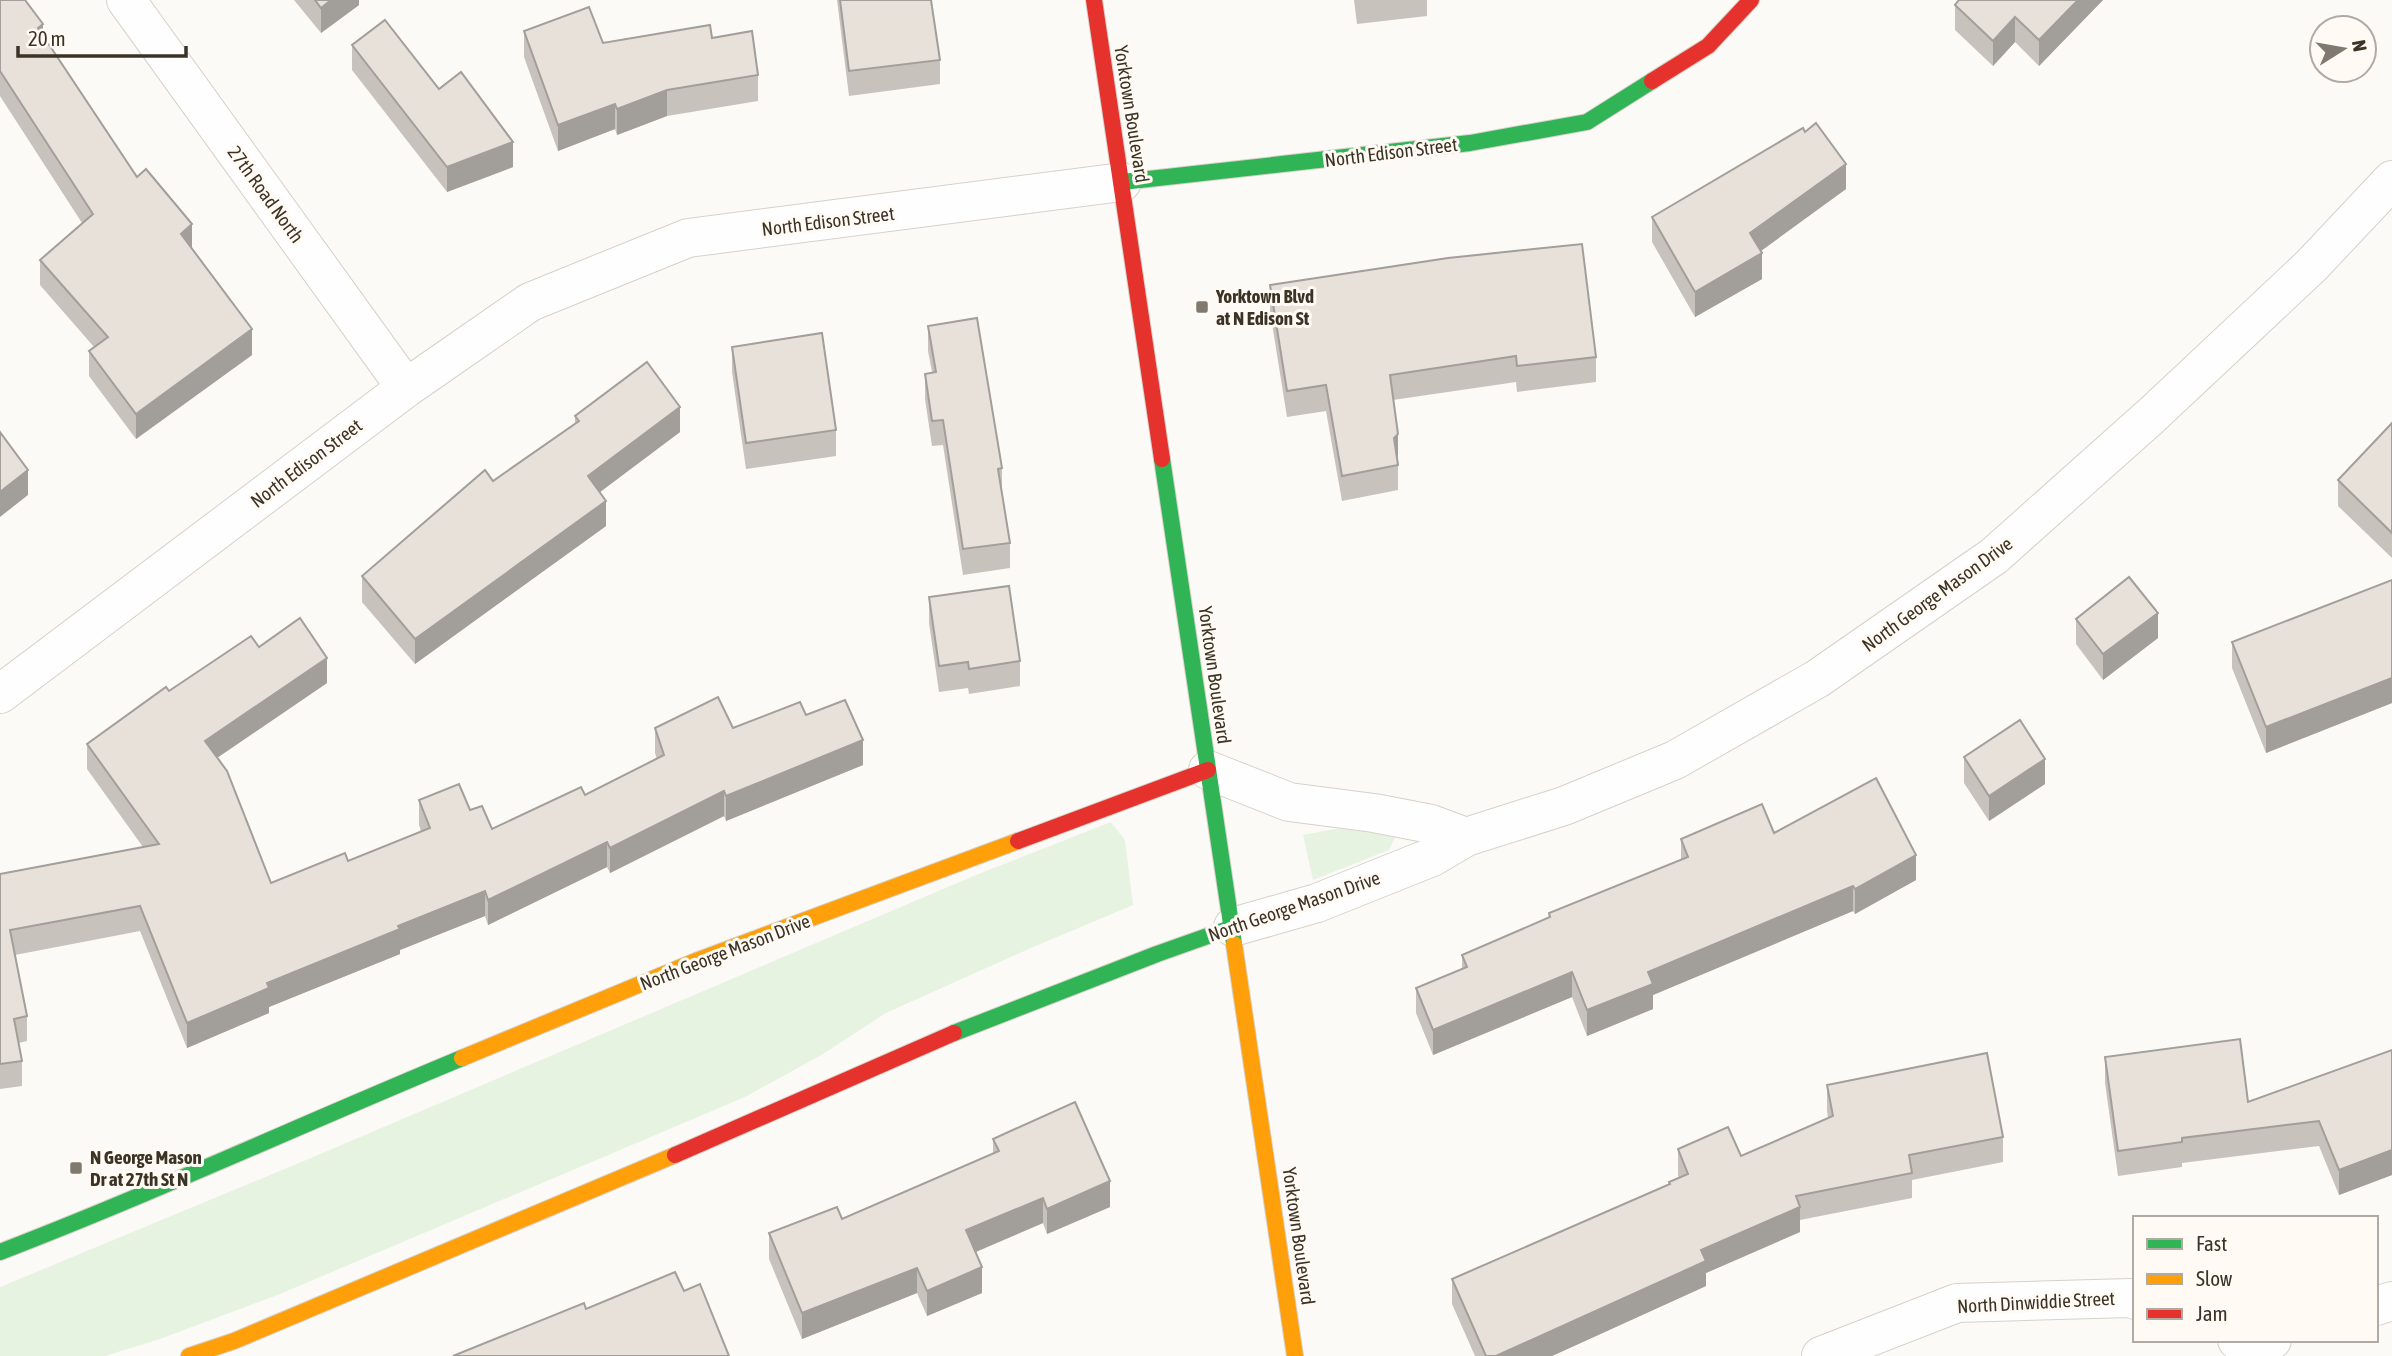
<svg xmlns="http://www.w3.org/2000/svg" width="2392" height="1356" font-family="'Asap Condensed',sans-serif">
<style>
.green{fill:#e6f3e1}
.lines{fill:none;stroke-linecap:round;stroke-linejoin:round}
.street-casing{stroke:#d6d1ca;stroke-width:40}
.fast-casing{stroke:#d6d1ca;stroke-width:18}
.slow-casing{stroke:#d6d1ca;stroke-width:18}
.jam-casing{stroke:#d6d1ca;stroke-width:18}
.street{stroke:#fffefe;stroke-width:38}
.fast{stroke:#30b455;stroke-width:16}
.slow{stroke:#ff9f0a;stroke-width:16}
.jam{stroke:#e5322d;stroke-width:16}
.wall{fill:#c7c2bb}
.shaded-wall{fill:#a29e99}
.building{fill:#e7e1da;stroke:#a29e99;stroke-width:2}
.poi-dot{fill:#7f796f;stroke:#fffaf4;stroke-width:2.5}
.labels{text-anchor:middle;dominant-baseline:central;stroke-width:6;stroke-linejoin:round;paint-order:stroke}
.street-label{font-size:19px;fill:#3b3326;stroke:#fffaf4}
.poi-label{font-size:19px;font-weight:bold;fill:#3b3326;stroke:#fffaf4;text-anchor:start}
</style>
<rect width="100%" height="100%" fill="#fcfaf7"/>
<!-- green -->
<g class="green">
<path d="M 1111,822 L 1125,840 L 1133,905 L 1031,948 L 886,1013 L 823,1054 L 745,1097 L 280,1294 L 160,1339 L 105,1356 L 0,1356 L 0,1287 L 299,1163 L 976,875 Z"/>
<path d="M 1335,829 L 1364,829 L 1395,837 L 1389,850 L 1313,880 L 1303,835 Z"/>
</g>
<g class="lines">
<defs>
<g id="street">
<path d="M 126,0 L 406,388"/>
<path d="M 0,694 L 406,388 L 530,302 L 688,238 L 1122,182"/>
<path d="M 1208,770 L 1289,802 L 1374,813 L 1431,824 L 1466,837"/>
<path d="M 1233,927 L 1317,903 L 1432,857 L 1466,837 L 1564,806 L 1675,760 L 1817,679 L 1994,556 L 2151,416 L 2311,266 L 2392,180"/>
<path d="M 2376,1306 L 2392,1301"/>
<path d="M 2237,1340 L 2253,1346 L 2272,1340"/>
<path d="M 1821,1356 L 1957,1303 L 2130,1298 L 2135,1300"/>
</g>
<g id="fast">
<path d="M 1122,182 L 1470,143 L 1587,122 L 1652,81"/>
<path d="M 1162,459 L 1234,944"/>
<path d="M 954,1033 L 1157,954 L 1233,927"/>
<path d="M 0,1252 C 156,1192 307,1122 462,1058"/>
</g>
<g id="slow">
<path d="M 1234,944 L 1295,1356"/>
<path d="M 462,1058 L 696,961 L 1018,841"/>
<path d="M 189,1356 L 234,1341 L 675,1155"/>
</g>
<g id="jam">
<path d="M 1094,0 L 1162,459"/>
<path d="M 1652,81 L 1708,46 L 1751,0"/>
<path d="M 1018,841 L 1208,770"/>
<path d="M 675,1155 L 954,1033"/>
</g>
</defs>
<!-- street casing -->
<use href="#street" class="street-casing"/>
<!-- fast casing -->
<use href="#fast" class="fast-casing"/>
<!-- slow casing -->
<use href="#slow" class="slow-casing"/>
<!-- jam casing -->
<use href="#jam" class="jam-casing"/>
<!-- street -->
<use href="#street" class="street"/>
<!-- fast -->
<use href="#fast" class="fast"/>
<!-- slow -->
<use href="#slow" class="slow"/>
<!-- jam -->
<use href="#jam" class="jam"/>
</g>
<!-- wall -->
<g class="wall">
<path d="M 0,0 L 43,35 L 137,177 L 192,249 L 252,355 L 136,439 L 89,376 L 89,351 L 94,347 L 40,285 L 40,260 L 82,223 L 0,96 Z"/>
<path d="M 294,0 L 359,0 L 359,5 L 321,33 Z"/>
<path d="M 837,0 L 931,0 L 940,60 L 940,84 L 849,96 Z"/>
<path d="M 1354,0 L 1427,0 L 1427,16 L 1357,24 Z"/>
<path d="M 1959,0 L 2103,0 L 2039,66 L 2015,42 L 1993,66 L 1955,30 L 1955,5 Z"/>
<path d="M 524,31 L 603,43 L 712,38 L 758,75 L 758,101 L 667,116 L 617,135 L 615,129 L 558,151 L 524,57 Z"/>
<path d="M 352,45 L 439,89 L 513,167 L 447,192 L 352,70 Z"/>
<path d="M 1846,189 L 1760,251 L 1762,279 L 1695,317 L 1652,242 L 1652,217 Z"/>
<path d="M 1270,285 L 1596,357 L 1596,382 L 1517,392 L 1516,382 L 1393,400 L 1398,465 L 1398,490 L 1342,501 L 1326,411 L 1287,417 L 1270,311 Z"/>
<path d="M 928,326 L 1002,468 L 1002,491 L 1010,543 L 1010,568 L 963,575 L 943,445 L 932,446 L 925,399 L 925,374 L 932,372 L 928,351 Z"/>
<path d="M 732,347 L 836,430 L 836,456 L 746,469 L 732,372 Z"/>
<path d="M 575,416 L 680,432 L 600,492 L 606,526 L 415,664 L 362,602 L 362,576 L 575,423 Z"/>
<path d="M 2392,423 L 2392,558 L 2338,506 L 2338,480 Z"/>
<path d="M 2392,580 L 2392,703 L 2266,753 L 2232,668 L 2232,642 Z"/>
<path d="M 929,597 L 1020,661 L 1020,686 L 969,694 L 968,688 L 939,692 L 929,623 Z"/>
<path d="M 2076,619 L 2158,638 L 2103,680 L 2076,644 Z"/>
<path d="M 259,647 L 327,683 L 217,758 L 271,883 L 348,861 L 421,831 L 419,825 L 419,800 L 470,810 L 492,829 L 585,795 L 657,759 L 655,753 L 655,728 L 733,728 L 806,715 L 863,765 L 726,821 L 724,816 L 610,873 L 607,867 L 488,925 L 485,916 L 400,950 L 400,954 L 269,1007 L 269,1013 L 187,1048 L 140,931 L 15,955 L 27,1016 L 27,1041 L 19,1043 L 22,1061 L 22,1086 L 0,1089 L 0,874 L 143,847 L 87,769 L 87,744 Z"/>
<path d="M 1964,757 L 2045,784 L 1989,821 L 1964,783 Z"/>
<path d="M 1774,833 L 1916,880 L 1855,914 L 1853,911 L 1653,995 L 1653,1009 L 1587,1036 L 1572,997 L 1433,1055 L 1416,1013 L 1416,988 L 1462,969 L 1462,955 L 1549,918 L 1549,913 L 1681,860 L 1681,839 Z"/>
<path d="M 2392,1050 L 2392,1175 L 2339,1195 L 2319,1146 L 2182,1163 L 2182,1167 L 2118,1176 L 2105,1083 L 2105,1057 L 2248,1102 Z"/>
<path d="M 1827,1085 L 2003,1137 L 2003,1162 L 1912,1180 L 1912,1198 L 1800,1220 L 1800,1232 L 1706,1273 L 1706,1286 L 1552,1356 L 1475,1356 L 1452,1304 L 1452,1279 L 1669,1184 L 1669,1182 L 1679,1178 L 1678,1175 L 1678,1149 L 1741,1156 L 1828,1118 L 1827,1111 Z"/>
<path d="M 993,1139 L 1110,1207 L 1047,1234 L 1043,1223 L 976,1252 L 982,1293 L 927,1316 L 917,1293 L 802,1339 L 769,1259 L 769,1233 L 842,1219 L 993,1154 Z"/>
</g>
<!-- shaded-wall -->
<g class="shaded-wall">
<path d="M 331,0 L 359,0 L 359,5 L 321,33 L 321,8 Z"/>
<path d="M 2078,0 L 2103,0 L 2039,66 L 2039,40 Z"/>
<path d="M 2015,17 L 2015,42 L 1993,66 L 1993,41 Z"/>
<path d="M 43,24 L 43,50 L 38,28 Z"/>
<path d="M 667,90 L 667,116 L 617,135 L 617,109 Z"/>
<path d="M 615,104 L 615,129 L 558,151 L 558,125 Z"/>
<path d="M 513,142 L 513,167 L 447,192 L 447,167 Z"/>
<path d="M 1846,164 L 1846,189 L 1750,259 L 1750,233 Z"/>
<path d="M 192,224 L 192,249 L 181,234 Z"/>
<path d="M 1762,253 L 1762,279 L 1695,317 L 1695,292 Z"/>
<path d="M 252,329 L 252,355 L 136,439 L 136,414 Z"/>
<path d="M 680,407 L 680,432 L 588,501 L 588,476 Z"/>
<path d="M 1398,434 L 1398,459 L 1394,463 L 1394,438 Z"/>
<path d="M 28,470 L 28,495 L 0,517 L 0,492 Z"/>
<path d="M 606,501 L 606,526 L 415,664 L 415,639 Z"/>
<path d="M 2158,613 L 2158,638 L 2103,680 L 2103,654 Z"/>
<path d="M 327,658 L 327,683 L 205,766 L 205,741 Z"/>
<path d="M 2392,678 L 2392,703 L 2266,753 L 2266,727 Z"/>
<path d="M 863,740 L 863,765 L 726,821 L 726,796 Z"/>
<path d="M 2045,759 L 2045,784 L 1989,821 L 1989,796 Z"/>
<path d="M 724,791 L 724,816 L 610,873 L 610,848 Z"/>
<path d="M 607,842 L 607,867 L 488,925 L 488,900 Z"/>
<path d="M 1916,855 L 1916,880 L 1855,914 L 1855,889 Z"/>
<path d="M 1853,886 L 1853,911 L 1653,995 L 1653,1009 L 1587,1036 L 1587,1010 L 1648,972 Z"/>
<path d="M 485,891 L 485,916 L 400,950 L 400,954 L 269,1007 L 269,1013 L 187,1048 L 187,1023 L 267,983 L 398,926 Z"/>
<path d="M 1572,972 L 1572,997 L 1433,1055 L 1433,1030 Z"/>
<path d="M 2392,1150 L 2392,1175 L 2339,1195 L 2339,1170 Z"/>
<path d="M 1110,1181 L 1110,1207 L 1047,1234 L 1047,1209 Z"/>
<path d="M 1043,1198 L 1043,1223 L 966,1256 L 966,1230 Z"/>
<path d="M 1800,1207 L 1800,1232 L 1706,1273 L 1706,1286 L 1552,1356 L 1496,1356 L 1701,1250 Z"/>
<path d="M 982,1267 L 982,1293 L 927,1316 L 927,1291 Z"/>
<path d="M 917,1268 L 917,1293 L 802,1339 L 802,1313 Z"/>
</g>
<!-- building -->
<g class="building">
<path d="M 0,0 L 25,0 L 43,24 L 38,28 L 137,177 L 146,169 L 192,224 L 181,234 L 252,329 L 136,414 L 89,351 L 108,337 L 40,260 L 93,214 L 0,71 Z"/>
<path d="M 315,0 L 331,0 L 321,8 Z"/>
<path d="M 840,0 L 931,0 L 940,60 L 849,71 Z"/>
<path d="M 1959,0 L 2078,0 L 2039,40 L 2015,17 L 1993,41 L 1955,5 Z"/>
<path d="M 589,7 L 603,43 L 710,25 L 712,38 L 752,31 L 758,75 L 667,90 L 617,109 L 615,104 L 558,125 L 524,31 Z"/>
<path d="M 385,20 L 439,89 L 461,72 L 513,142 L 447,167 L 352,45 Z"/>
<path d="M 1816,123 L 1846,164 L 1750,233 L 1762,253 L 1695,292 L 1652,217 L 1803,128 L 1805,132 Z"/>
<path d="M 1582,244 L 1596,357 L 1517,366 L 1516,356 L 1390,375 L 1398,434 L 1394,438 L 1398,465 L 1342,476 L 1326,385 L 1287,391 L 1270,285 L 1448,258 Z"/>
<path d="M 977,318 L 1002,468 L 998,469 L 1010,543 L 963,549 L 943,420 L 932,421 L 925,374 L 936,372 L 928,326 Z"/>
<path d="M 822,333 L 836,430 L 746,443 L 732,347 Z"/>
<path d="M 647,362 L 680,407 L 588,476 L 606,501 L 415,639 L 362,576 L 485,470 L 493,481 L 579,421 L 575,416 Z"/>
<path d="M 2392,423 L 2392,533 L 2338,480 Z"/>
<path d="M 0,432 L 28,470 L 0,492 Z"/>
<path d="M 2129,577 L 2158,613 L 2103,654 L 2076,619 Z"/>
<path d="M 2392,580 L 2392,678 L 2266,727 L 2232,642 Z"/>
<path d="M 1009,586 L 1020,661 L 969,669 L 968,662 L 939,666 L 929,597 Z"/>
<path d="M 300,618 L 327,658 L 205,741 L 227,771 L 271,883 L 345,853 L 348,861 L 430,828 L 419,800 L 459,784 L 470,810 L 482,806 L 492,829 L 581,787 L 585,795 L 664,755 L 655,728 L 718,697 L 733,728 L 800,702 L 806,715 L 845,700 L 863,740 L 726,796 L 724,791 L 610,848 L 607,842 L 488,900 L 485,891 L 398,926 L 400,929 L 267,983 L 269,988 L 187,1023 L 140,906 L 10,930 L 27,1016 L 14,1019 L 22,1061 L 0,1064 L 0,874 L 159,844 L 87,744 L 166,687 L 169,691 L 251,636 L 259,647 Z"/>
<path d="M 2020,720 L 2045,759 L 1989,796 L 1964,757 Z"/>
<path d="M 1876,778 L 1916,855 L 1855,889 L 1853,886 L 1648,972 L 1653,984 L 1587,1010 L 1572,972 L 1433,1030 L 1416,988 L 1467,967 L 1462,955 L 1550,917 L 1549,913 L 1688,857 L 1681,839 L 1762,804 L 1774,833 Z"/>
<path d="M 2240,1039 L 2248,1102 L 2392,1050 L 2392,1150 L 2339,1170 L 2319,1121 L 2182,1138 L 2182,1142 L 2118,1151 L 2105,1057 Z"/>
<path d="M 1987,1053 L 2003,1137 L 1909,1155 L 1912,1173 L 1796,1196 L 1800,1207 L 1701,1250 L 1706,1261 L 1496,1356 L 1486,1356 L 1452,1279 L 1670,1184 L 1669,1182 L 1688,1174 L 1678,1149 L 1728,1127 L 1741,1156 L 1833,1116 L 1827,1085 Z"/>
<path d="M 1075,1102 L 1110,1181 L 1047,1209 L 1043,1198 L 966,1230 L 982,1267 L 927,1291 L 917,1268 L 802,1313 L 769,1233 L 837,1207 L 842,1219 L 999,1151 L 993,1139 Z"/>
<path d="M 675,1272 L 684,1291 L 700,1284 L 729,1356 L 453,1356 L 584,1303 L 586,1309 Z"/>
</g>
<!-- markers -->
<g class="poi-dot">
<rect x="1195" y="300" width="14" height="14" rx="3.5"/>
<rect x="69" y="1161" width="14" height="14" rx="3.5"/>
</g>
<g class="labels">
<!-- street labels -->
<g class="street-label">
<text transform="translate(1132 114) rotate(81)">Yorktown Boulevard</text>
<text transform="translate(1391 152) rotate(-7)">North Edison Street</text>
<text transform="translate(266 194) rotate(54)">27th Road North</text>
<text transform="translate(828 221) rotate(-7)">North Edison Street</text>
<text transform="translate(306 463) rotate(-37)">North Edison Street</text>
<text transform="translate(1937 594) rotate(-36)">North George Mason Drive</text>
<text transform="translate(1215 675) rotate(82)">Yorktown Boulevard</text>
<text transform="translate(1294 906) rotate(-19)">North George Mason Drive</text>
<text transform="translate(725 952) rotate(-21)">North George Mason Drive</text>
<text transform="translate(1299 1236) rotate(82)">Yorktown Boulevard</text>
<text transform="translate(2036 1302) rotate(-3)">North Dinwiddie Street</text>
</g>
<!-- poi labels -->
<g class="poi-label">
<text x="1216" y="296">Yorktown Blvd<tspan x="1216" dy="22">at N Edison St</tspan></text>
<text x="90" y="1157">N George Mason<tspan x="90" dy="22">Dr at 27th St N</tspan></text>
</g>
</g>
<!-- legend -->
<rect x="2133" y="1216" width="245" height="126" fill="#fffaf4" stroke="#b1aaa2" stroke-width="2"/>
<rect x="2147" y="1239" width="35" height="10" fill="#30b455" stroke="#b1aaa2" stroke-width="2"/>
<text x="2196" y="1251" font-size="21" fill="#3b3326">Fast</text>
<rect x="2147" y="1274" width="35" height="10" fill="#ff9f0a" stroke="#b1aaa2" stroke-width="2"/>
<text x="2196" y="1286" font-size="21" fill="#3b3326">Slow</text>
<rect x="2147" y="1309" width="35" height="10" fill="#e5322d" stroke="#b1aaa2" stroke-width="2"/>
<text x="2196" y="1321" font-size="21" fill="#3b3326">Jam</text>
<!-- north arrow -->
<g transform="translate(2343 49) rotate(79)"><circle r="33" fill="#fffaf4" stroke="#b1aaa2" stroke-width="2"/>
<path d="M0-5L12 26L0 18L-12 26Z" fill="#7f796f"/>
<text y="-10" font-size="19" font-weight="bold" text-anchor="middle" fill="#3b3326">N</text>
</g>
<!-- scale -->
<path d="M18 46v10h168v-10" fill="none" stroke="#3b3326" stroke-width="3.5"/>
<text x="28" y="46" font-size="21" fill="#3b3326" stroke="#fffaf4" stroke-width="5" paint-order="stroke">20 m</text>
</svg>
